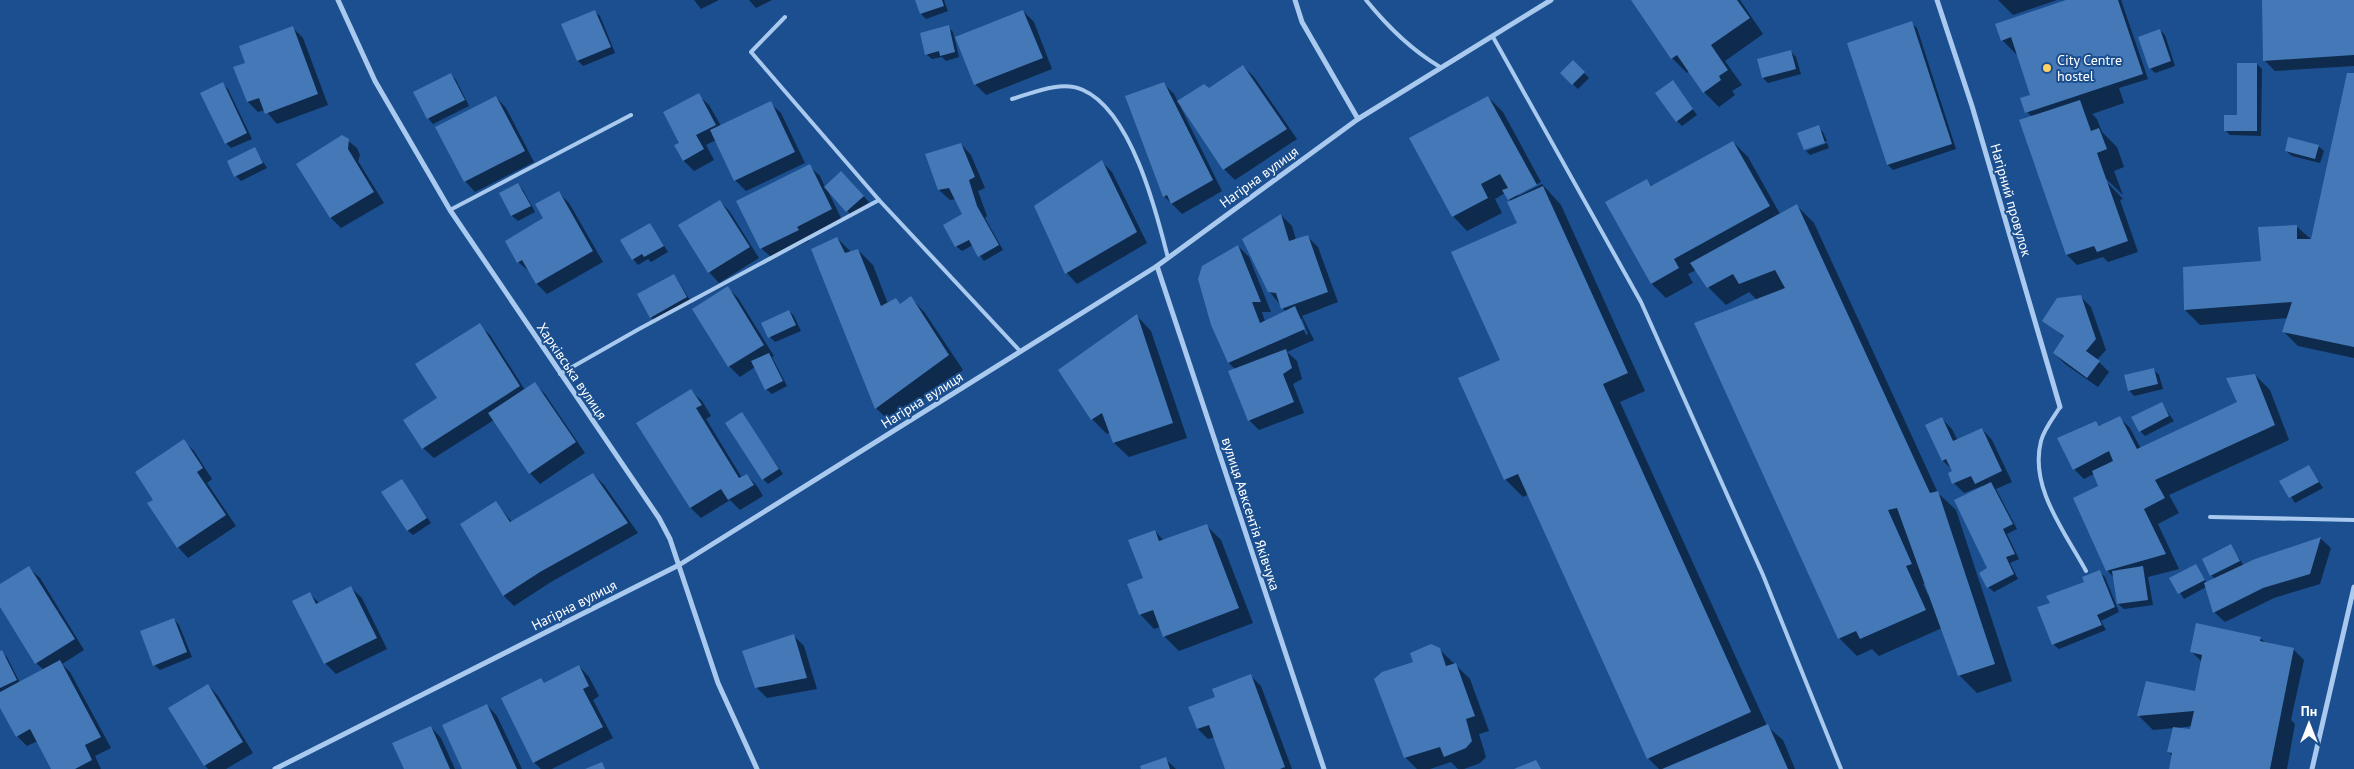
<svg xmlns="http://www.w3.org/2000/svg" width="2354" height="769" font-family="'PT Sans',sans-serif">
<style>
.shadow{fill:#0007;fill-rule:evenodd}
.building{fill:#4478b7}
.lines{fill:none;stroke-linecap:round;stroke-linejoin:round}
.service{stroke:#a9c9ee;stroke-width:4}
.minor{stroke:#a9c9ee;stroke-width:5}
.poi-dot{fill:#ffd166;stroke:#1b4f8f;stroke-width:2}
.labels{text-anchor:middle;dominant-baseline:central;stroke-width:4;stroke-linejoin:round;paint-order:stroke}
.poi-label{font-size:14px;fill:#fff;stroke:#1b4f8f;text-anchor:start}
.street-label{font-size:14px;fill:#fff;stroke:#1b4f8f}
</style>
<rect width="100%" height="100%" fill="#1b4f8f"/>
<!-- shadow -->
<g class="shadow">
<path d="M 694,0 L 719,0 L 701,9 Z"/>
<path d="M 749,0 L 772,0 L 756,8 Z"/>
<path d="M 916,0 L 944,0 L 948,11 L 926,19 L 921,14 Z"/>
<path d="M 1632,0 L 1740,0 L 1763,34 L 1725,61 L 1742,85 L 1732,91 L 1735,95 L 1719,107 L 1704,92 L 1689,71 L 1687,73 L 1672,58 Z"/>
<path d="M 1998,0 L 2057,0 L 2013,15 Z"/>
<path d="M 2070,0 L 2121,0 L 2148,79 L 2119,88 L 2124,103 L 2092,114 L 2097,119 L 2102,132 L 2117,147 L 2124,167 L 2114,171 L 2123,195 L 2103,176 L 2102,177 L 2123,199 L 2120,200 L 2138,252 L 2108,262 L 2103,257 L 2077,265 L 2067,255 L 2020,121 L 2032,117 L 2027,112 L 2032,96 L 2019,57 L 2002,40 Z"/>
<path d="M 2263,0 L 2354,0 L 2354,66 L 2275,71 L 2264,60 Z"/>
<path d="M 594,11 L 600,16 L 615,53 L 583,66 L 578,61 L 562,24 Z"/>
<path d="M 1023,11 L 1034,22 L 1052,69 L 986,95 L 975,84 Z"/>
<path d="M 1911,23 L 1917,28 L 1956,149 L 1893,170 L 1888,165 L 1849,43 Z"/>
<path d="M 292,27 L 303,38 L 328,105 L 277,124 L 265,110 L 258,112 L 248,102 L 247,64 Z"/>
<path d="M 948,27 L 953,32 L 959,57 L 946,61 L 942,57 L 932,59 L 926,54 Z"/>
<path d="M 2160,30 L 2165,35 L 2175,66 L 2155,73 L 2150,68 Z"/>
<path d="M 1790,51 L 1796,57 L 1801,74 L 1768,83 L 1763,78 Z"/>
<path d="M 1573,62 L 1589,78 L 1578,89 L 1561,73 Z"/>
<path d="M 2257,64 L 2262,69 L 2261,136 L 2230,135 L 2225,130 L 2238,116 Z"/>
<path d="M 1243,66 L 1254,77 L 1297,139 L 1235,180 L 1224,169 L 1183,107 L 1181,108 L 1222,191 L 1182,214 L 1164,196 L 1164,84 L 1174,94 L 1178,102 L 1209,90 Z"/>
<path d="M 451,74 L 456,80 L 469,106 L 433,124 L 428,118 Z"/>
<path d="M 2354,74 L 2354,358 L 2298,346 L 2284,332 L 2288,318 L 2200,325 L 2185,310 L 2262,262 L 2296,226 L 2312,240 Z"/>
<path d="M 1673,82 L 1697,115 L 1682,126 L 1677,121 Z"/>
<path d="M 223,84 L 228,89 L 252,139 L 231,148 L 226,143 Z"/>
<path d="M 698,95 L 709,105 L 721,126 L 770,103 L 781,113 L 805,163 L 746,191 L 735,180 L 716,140 L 706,145 L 714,160 L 694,171 L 684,161 L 676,146 L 681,143 Z"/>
<path d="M 496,97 L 506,108 L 534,162 L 475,192 L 465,181 Z"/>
<path d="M 1488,97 L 1503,112 L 1541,182 L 1518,194 L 1518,196 L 1542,184 L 1561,205 L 1645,391 L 1620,402 L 1767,726 L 1783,740 L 1795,769 L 1659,769 L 1648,758 L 1529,494 L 1523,497 L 1506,480 L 1460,379 L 1502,361 L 1518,224 L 1511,202 L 1505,193 L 1495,199 L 1502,213 L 1467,231 L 1453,216 Z"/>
<path d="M 1818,127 L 1823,132 L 1827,141 L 1806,148 L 1806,150 L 1805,149 Z"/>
<path d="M 343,137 L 357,148 L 360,155 L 358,161 L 384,203 L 341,228 L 331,218 L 298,165 Z"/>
<path d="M 1733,142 L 1748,157 L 1780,214 L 1796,205 L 1814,223 L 1938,493 L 1956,510 L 2012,681 L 1977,693 L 1959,675 L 1942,628 L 1879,656 L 1872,649 L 1857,656 L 1839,638 L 1757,300 L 1749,292 L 1726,305 L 1708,287 L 1696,270 L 1688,274 L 1693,283 L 1666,298 L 1652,284 L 1647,180 L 1653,187 ZM 1926,583 L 1930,594 L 1928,595 L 1923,584 Z"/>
<path d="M 1827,143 L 1829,148 L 1810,155 L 1806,151 Z"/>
<path d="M 961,144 L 971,155 L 985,188 L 978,191 L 987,216 L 985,218 L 1003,250 L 984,261 L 973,245 L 962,251 L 956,246 L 965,214 L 956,199 L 950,200 L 939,190 Z"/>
<path d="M 2318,146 L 2324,151 L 2320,163 L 2292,156 L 2286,151 Z"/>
<path d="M 255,149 L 267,168 L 241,181 L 236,176 Z"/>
<path d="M 1102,162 L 1112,172 L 1147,243 L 1077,284 L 1067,273 L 1036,206 Z"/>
<path d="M 809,166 L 820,176 L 825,187 L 847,178 L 869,202 L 852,216 L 827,189 L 842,220 L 807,237 L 809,241 L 772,258 L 761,248 Z"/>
<path d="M 518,184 L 523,190 L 535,212 L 518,221 L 512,216 L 500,194 Z"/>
<path d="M 559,193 L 569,203 L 603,262 L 547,294 L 537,284 L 530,272 L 518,262 Z"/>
<path d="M 720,201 L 730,212 L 759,258 L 719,283 L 709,272 Z"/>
<path d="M 1281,215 L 1292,226 L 1296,240 L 1308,237 L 1318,247 L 1338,302 L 1302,316 L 1314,340 L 1287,352 L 1297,361 L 1302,379 L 1293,384 L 1304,413 L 1259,430 L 1249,420 L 1235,369 L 1229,363 L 1212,324 L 1238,246 L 1249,257 L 1271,312 L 1262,312 L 1265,321 L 1286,312 L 1269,291 ZM 1299,319 L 1302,319 L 1308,334 L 1306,335 Z"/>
<path d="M 650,224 L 668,252 L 651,262 L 648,259 L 638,265 L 633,259 Z"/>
<path d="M 837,238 L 851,252 L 858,250 L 873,265 L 888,304 L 901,305 L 911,298 L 925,313 L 963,370 L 891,423 L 876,408 L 812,250 Z"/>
<path d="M 674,275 L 692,303 L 656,322 L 651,317 Z"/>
<path d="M 728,288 L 738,298 L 774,356 L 772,357 L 787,386 L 772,394 L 766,389 L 755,367 L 740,377 L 729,366 Z"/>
<path d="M 2080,296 L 2091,307 L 2106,350 L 2097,360 L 2109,372 L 2098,387 L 2065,364 L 2054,353 L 2065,338 L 2044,320 Z"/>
<path d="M 789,311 L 794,316 L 801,331 L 775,342 L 770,337 Z"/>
<path d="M 1137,316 L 1151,331 L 1187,438 L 1129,457 L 1114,443 L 1110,432 L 1107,434 L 1092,419 Z"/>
<path d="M 479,325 L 490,335 L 525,390 L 534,383 L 545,394 L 585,453 L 540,484 L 530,473 L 494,420 L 434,458 L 423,448 L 439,398 Z"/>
<path d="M 2154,370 L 2159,375 L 2163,389 L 2134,396 L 2129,390 Z"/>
<path d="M 2255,375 L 2270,390 L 2289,440 L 2169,495 L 2179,513 L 2158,524 L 2179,569 L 2148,577 L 2153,605 L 2124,609 L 2118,604 L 2114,578 L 2107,570 L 2100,487 L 2094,474 L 2084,479 L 2074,469 L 2096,422 L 2101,427 L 2119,417 L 2130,428 L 2141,449 L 2239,402 Z"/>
<path d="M 691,391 L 702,401 L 711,416 L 706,419 L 742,478 L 747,475 L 757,486 L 763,496 L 740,510 L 730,500 L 701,518 L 691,508 L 638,423 Z"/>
<path d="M 2161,403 L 2174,421 L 2145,436 L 2140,431 Z"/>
<path d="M 741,413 L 783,474 L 768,484 L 763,479 Z"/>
<path d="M 1942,419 L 1952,429 L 1958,441 L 1982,429 L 1992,440 L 2012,482 L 1996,489 L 2017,529 L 2007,534 L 2019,559 L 2010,563 L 2018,579 L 1994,592 L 1988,587 L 1983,488 L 1982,486 L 1964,493 L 1954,483 L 1954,471 L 1943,461 L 1927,425 Z"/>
<path d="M 184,441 L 194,451 L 212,479 L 207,483 L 236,526 L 188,558 L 178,547 L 155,500 Z"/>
<path d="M 2309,466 L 2323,488 L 2295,503 L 2281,481 Z"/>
<path d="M 593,474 L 604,485 L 638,533 L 551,582 L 514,606 L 504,596 L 462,524 L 496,503 L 512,522 Z"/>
<path d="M 402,481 L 431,523 L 413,535 L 407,530 Z"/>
<path d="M 1206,525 L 1221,540 L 1253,623 L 1179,651 L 1164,636 L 1160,627 L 1154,629 L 1140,614 L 1144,578 L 1155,531 L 1164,541 Z"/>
<path d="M 2320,538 L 2331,548 L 2320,584 L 2274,598 L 2225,622 L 2214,612 L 2206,587 L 2184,599 L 2171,578 L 2195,566 L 2207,583 L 2215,579 L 2211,575 L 2231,546 L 2244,566 Z"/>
<path d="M 29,568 L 40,578 L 84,650 L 62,664 L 70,672 L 111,748 L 95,756 L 101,769 L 53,769 L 38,741 L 27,746 L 17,736 L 0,705 L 0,652 L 2,652 L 7,657 L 20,683 L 44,670 L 36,663 L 0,604 L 0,586 Z"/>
<path d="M 2100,572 L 2105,577 L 2119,612 L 2101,621 L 2106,630 L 2059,649 L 2053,644 L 2051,604 Z"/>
<path d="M 351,588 L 362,598 L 387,649 L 336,674 L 325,663 L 294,602 L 310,594 L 319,603 Z"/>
<path d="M 174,619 L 179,625 L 192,657 L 160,670 L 154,665 Z"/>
<path d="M 793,635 L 804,646 L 817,689 L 767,698 L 757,688 Z"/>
<path d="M 2260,638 L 2266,643 L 2293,649 L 2304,660 L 2291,720 L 2295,724 L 2287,769 L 2171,769 L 2173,756 L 2168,752 L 2174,728 L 2153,730 L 2139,716 L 2196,692 L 2202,662 L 2192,652 ZM 2192,726 L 2191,731 L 2178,728 Z"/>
<path d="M 1439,649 L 1470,679 L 1489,731 L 1479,734 L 1486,757 L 1480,763 L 1464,769 L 1458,769 L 1451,762 L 1430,769 L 1417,769 L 1405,757 Z"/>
<path d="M 579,666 L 589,677 L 599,696 L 593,700 L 613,738 L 552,769 L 541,769 L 534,762 L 541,680 L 545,684 Z"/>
<path d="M 1251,676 L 1261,686 L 1292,769 L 1226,769 L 1215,737 L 1208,739 L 1198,729 L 1217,698 Z"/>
<path d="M 208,685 L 218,696 L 253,753 L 226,769 L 208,769 L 205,765 Z"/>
<path d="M 487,705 L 497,716 L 522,769 L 464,769 Z"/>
<path d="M 431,727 L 441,738 L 455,769 L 405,769 Z"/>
<path d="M 1165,759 L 1176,769 L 1143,769 Z"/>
</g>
<!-- building -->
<g class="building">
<path d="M 915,0 L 942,0 L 944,6 L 920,14 Z"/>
<path d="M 1631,0 L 1737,0 L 1750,18 L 1711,45 L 1728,70 L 1719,76 L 1721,80 L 1703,93 L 1677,55 L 1671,59 Z"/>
<path d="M 2066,0 L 2118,0 L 2143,74 L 2025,113 L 2020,98 L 2030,95 L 2011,37 L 2001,41 L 1995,24 Z"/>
<path d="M 2262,0 L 2354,0 L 2354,55 L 2263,61 Z"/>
<path d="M 595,10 L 611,47 L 577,61 L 561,24 Z"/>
<path d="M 1023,10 L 1043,58 L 974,85 L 955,37 Z"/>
<path d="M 1912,21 L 1952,144 L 1887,165 L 1847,43 Z"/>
<path d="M 949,25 L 955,52 L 940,56 L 939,51 L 925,55 L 920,33 Z"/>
<path d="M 293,26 L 318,94 L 265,114 L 259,98 L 247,102 L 233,67 L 245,63 L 239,46 Z"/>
<path d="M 2160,29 L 2171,61 L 2149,69 L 2138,37 Z"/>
<path d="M 1791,50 L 1796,69 L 1762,78 L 1757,59 Z"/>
<path d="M 1573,60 L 1585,72 L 1572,85 L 1560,73 Z"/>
<path d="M 2237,63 L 2257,63 L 2257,131 L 2224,131 L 2224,115 L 2237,115 Z"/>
<path d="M 1243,65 L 1287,129 L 1223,170 L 1177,101 L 1204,84 L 1209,88 Z"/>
<path d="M 451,73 L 465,100 L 427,119 L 413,92 Z"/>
<path d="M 2347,73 L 2354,73 L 2354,347 L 2282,332 L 2292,302 L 2184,310 L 2183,267 L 2261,261 L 2258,227 L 2297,225 L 2297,239 L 2311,239 Z"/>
<path d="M 1673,80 L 1693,109 L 1676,122 L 1655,93 Z"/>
<path d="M 223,82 L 247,133 L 225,144 L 200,93 Z"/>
<path d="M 1164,82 L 1213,180 L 1171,204 L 1167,195 L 1163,197 L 1125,96 Z"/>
<path d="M 699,93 L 716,125 L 696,135 L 704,149 L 683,161 L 674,145 L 679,143 L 663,112 Z"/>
<path d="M 496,96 L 525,151 L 464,182 L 435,127 Z"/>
<path d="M 1488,96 L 1537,185 L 1508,200 L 1502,190 L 1508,188 L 1500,174 L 1481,184 L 1488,198 L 1452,217 L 1409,138 Z"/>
<path d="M 2080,100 L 2091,131 L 2099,128 L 2107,149 L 2097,153 L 2128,241 L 2097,252 L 2094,246 L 2066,255 L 2019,120 Z"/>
<path d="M 771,101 L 795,152 L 734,181 L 710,130 Z"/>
<path d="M 1819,125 L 1825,143 L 1804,150 L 1797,133 Z"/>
<path d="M 342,135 L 349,139 L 348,149 L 374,192 L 330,218 L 296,164 Z"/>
<path d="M 2288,137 L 2319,145 L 2315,159 L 2285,151 Z"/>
<path d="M 1733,141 L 1770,206 L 1674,259 L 1679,268 L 1651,284 L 1605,202 L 1647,179 L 1651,186 Z"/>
<path d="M 961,143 L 975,177 L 969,180 L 977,206 L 999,245 L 978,257 L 969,240 L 955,247 L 943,225 L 962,214 L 949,188 L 938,190 L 925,154 Z"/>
<path d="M 255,147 L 263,163 L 234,177 L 227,161 Z"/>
<path d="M 1102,160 L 1137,232 L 1065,274 L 1034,206 Z"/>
<path d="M 810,164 L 832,209 L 797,227 L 799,230 L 760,249 L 736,201 Z"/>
<path d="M 841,171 L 864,196 L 846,212 L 824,187 Z"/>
<path d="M 518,183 L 531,206 L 511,216 L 499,193 Z"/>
<path d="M 1543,186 L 1628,373 L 1603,384 L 1751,712 L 1647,759 L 1518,474 L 1504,480 L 1458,378 L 1500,360 L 1451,252 L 1517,223 L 1507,202 Z"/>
<path d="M 559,191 L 593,251 L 536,284 L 522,260 L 517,263 L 505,241 L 543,218 L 535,204 Z"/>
<path d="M 720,200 L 750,247 L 708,273 L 678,225 Z"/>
<path d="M 1797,204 L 1930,493 L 1938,491 L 1995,664 L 1958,676 L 1897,508 L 1888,510 L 1912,564 L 1906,566 L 1926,610 L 1860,639 L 1856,631 L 1838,639 L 1694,323 L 1785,288 L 1775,270 L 1739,284 L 1733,274 L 1707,288 L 1690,263 Z"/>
<path d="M 1281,214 L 1289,241 L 1308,235 L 1328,292 L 1281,309 L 1276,293 L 1268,292 L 1242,239 Z"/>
<path d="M 650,223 L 664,246 L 644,257 L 642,254 L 632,260 L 620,240 Z"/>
<path d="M 837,237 L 845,253 L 858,249 L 881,306 L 896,298 L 900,304 L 911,296 L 949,355 L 875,409 L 811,249 Z"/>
<path d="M 1238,245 L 1261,302 L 1252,302 L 1260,323 L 1295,306 L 1305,329 L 1228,363 L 1211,325 L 1198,279 L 1202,266 Z"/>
<path d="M 674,274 L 687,297 L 650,318 L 637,294 Z"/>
<path d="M 728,286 L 764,345 L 728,367 L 692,309 Z"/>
<path d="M 2081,295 L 2096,339 L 2086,351 L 2100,361 L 2087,378 L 2053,353 L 2064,336 L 2042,321 L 2057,298 Z"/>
<path d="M 789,310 L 796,325 L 768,338 L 761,323 Z"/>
<path d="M 1137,314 L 1173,423 L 1113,443 L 1102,413 L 1091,420 L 1058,370 Z"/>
<path d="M 480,323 L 520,386 L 422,449 L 403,420 L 437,398 L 415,364 Z"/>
<path d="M 1286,349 L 1292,368 L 1283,374 L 1294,402 L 1248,421 L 1228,371 Z"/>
<path d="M 769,353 L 783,381 L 765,390 L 751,361 Z"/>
<path d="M 2154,368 L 2158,384 L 2128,391 L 2124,375 Z"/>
<path d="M 2255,374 L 2275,425 L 2155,480 L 2165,498 L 2144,509 L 2166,554 L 2106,571 L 2073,498 L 2098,486 L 2092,471 L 2113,461 L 2109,451 L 2073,470 L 2057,438 L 2096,421 L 2099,426 L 2120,416 L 2137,449 L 2237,402 L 2226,378 Z"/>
<path d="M 535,382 L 576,442 L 529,474 L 488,413 Z"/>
<path d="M 691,389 L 702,405 L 696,408 L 739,478 L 747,474 L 754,485 L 728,500 L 721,489 L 690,508 L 636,423 Z"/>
<path d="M 2162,402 L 2169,416 L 2139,432 L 2131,417 Z"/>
<path d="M 742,412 L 779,469 L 762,480 L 725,423 Z"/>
<path d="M 1942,417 L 1953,441 L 1982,428 L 2002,471 L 1975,484 L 1971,476 L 1952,484 L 1948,473 L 1952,471 L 1946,459 L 1942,461 L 1925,425 Z"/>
<path d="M 184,439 L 203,468 L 197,472 L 226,515 L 177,548 L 147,503 L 153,500 L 135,472 Z"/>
<path d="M 2309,465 L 2319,482 L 2289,498 L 2279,481 Z"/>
<path d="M 593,473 L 628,523 L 540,572 L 503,596 L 460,524 L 496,501 L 510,522 Z"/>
<path d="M 402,479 L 427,518 L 407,531 L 381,492 Z"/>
<path d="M 1991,482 L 2013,524 L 2003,529 L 2015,554 L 2006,557 L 2014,574 L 1987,588 L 1979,573 L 1987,568 L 1954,500 Z"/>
<path d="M 1207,524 L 1239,608 L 1163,637 L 1153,610 L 1139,615 L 1127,584 L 1143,578 L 1128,540 L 1155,530 L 1159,541 Z"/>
<path d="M 2321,537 L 2310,574 L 2263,588 L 2213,613 L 2204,583 L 2255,559 Z"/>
<path d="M 2231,544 L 2240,561 L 2210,576 L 2202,559 Z"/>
<path d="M 2196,564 L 2205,580 L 2178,594 L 2169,578 Z"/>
<path d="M 29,566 L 75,639 L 35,664 L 0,607 L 0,584 Z"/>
<path d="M 2143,566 L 2148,600 L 2117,604 L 2112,571 Z"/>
<path d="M 2100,570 L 2115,607 L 2097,615 L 2102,625 L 2052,645 L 2037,607 L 2050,603 L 2046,596 L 2084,582 L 2082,577 Z"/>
<path d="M 351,586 L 377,638 L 324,664 L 292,601 L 310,592 L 316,604 Z"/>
<path d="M 174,618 L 187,652 L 153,666 L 140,631 Z"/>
<path d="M 2196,623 L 2261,637 L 2260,641 L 2294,648 L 2270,769 L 2169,769 L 2172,753 L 2167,752 L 2173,727 L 2190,729 L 2194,711 L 2137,716 L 2146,681 L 2195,691 L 2202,655 L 2190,652 Z"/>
<path d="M 794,634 L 807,678 L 755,688 L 742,651 Z"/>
<path d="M 1431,644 L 1440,648 L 1446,666 L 1456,663 L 1475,716 L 1466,719 L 1472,741 L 1466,748 L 1444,757 L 1440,747 L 1404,758 L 1374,679 L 1382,672 L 1413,662 L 1410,653 Z"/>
<path d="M 2,650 L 17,680 L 0,688 L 0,651 Z"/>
<path d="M 60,660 L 101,737 L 85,745 L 92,760 L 75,769 L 51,769 L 30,729 L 16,737 L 0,708 L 0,692 Z"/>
<path d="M 579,665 L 589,686 L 583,689 L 603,727 L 533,763 L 501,698 L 541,678 L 544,683 Z"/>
<path d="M 1251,674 L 1285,767 L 1280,769 L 1225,769 L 1209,725 L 1197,729 L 1188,707 L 1215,697 L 1212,689 Z"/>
<path d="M 208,684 L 243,742 L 204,766 L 168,708 Z"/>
<path d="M 487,704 L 517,769 L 462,769 L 442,725 Z"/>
<path d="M 1768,724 L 1788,769 L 1662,769 Z"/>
<path d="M 431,726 L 450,769 L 404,769 L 392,743 Z"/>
<path d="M 1166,757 L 1170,769 L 1141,769 L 1140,766 Z"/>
<path d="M 1536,760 L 1541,769 L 1514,769 Z"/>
<path d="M 602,762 L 605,769 L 585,769 Z"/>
</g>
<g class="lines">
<!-- service -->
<g class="service">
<path d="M 1366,0 C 1388,27 1410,49 1440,67"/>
<path d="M 785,17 L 751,52 L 879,200"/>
<path d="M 1493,37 L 1641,302 L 1763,575 L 1841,769"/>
<path d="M 1012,99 C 1033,93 1061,80 1083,90 C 1131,111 1156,210 1168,258"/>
<path d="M 450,210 L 631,115"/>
<path d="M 560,374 L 639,329 L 879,200 L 1020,351"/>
<path d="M 2060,407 C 2054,417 2044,429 2041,441 C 2029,487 2065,532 2086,571"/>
<path d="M 2210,517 L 2354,520"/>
</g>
<!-- minor -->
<g class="minor">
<path d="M 338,0 L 375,81 L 450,210 L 659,518 L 670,539 L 718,683 L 757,769"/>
<path d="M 1295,0 L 1302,22 L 1358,119"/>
<path d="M 1937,0 L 1972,106 L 2060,407"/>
<path d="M 1157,266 L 1324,769"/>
<path d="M 275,769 L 679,565 L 1157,266 L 1358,119 L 1551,0"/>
<path d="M 2312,769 L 2354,587"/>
</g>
</g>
<!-- markers -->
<circle class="poi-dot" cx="2047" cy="68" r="5"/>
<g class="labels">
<!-- poi labels -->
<g class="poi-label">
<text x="2057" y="60">City Centre<tspan x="2057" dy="16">hostel</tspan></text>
</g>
<!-- street labels -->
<g class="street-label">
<text transform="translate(1259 177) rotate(-36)">Нагірна вулиця</text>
<text transform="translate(2011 200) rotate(74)">Нагірний провулок</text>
<text transform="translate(572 371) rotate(56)">Харківська вулиця</text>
<text transform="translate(922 400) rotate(-32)">Нагірна вулиця</text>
<text transform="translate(1251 514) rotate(72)">вулиця Авксентія Яківчука</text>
<text transform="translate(574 605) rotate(-27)">Нагірна вулиця</text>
</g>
</g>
<!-- north arrow -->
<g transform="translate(2309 724)" stroke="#1b4f8f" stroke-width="4" paint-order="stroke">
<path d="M0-4L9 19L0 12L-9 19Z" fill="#ffffff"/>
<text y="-8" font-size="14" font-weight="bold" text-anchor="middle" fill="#ffffff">Пн</text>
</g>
</svg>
